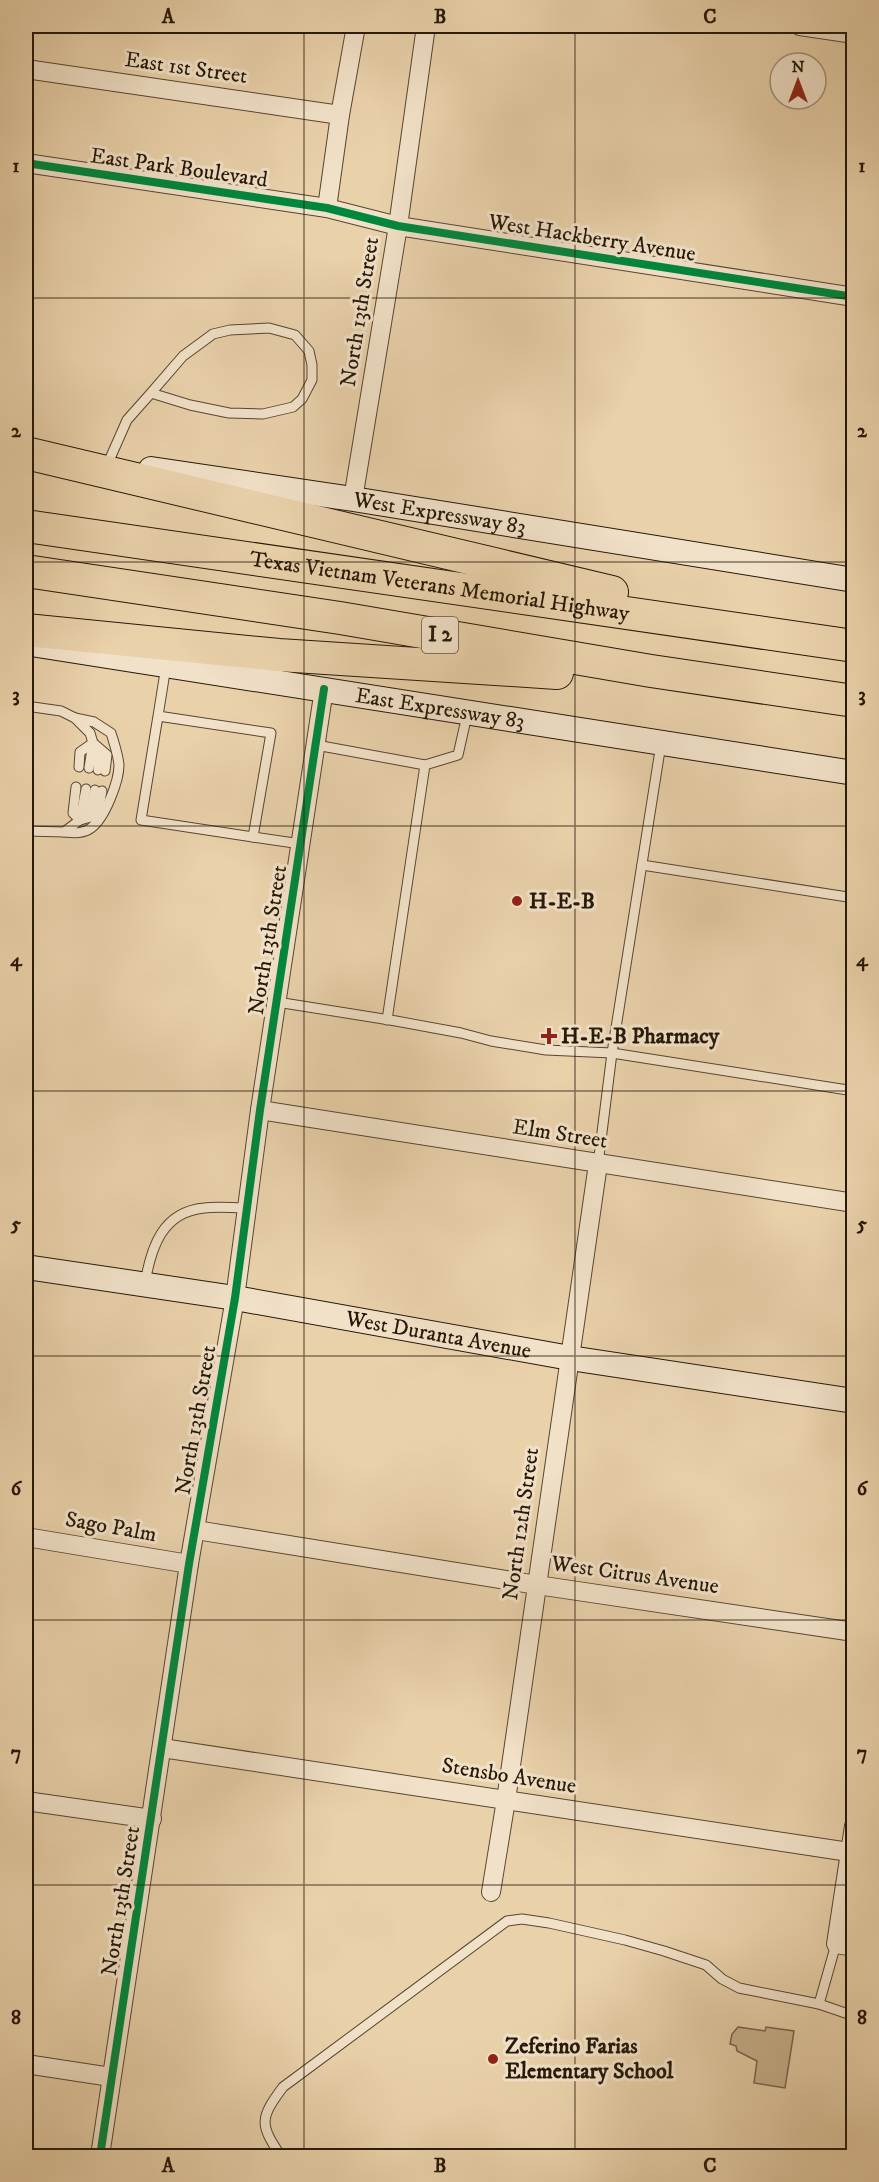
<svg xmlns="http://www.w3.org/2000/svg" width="879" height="2182" font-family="'IM FELL DW Pica',serif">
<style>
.green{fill:#c8b28e;stroke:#77654b;stroke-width:1.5}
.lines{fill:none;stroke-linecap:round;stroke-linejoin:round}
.lane-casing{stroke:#574630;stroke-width:11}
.street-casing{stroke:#574630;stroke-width:20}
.secondary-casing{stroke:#261808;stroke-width:26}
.highway-casing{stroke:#261808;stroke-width:34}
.lane{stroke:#f1e1c8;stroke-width:9}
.street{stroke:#f1e1c8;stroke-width:18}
.secondary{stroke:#f1e1c8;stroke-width:24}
.highway{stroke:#e9d1aa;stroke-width:32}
.cycleway-casing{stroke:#f1e1c8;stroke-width:11}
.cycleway{stroke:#00873e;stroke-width:8}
.grid{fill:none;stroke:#261808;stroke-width:1.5;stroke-opacity:0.55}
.poi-dot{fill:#8f2418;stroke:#f1e1c8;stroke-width:2}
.labels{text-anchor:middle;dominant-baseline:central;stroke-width:6;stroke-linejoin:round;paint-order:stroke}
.shield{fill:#f1e1c8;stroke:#635442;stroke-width:1.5}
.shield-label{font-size:21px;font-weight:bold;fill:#261808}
.street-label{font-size:22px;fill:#261808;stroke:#f1e1c8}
.poi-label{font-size:22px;font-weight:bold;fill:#261808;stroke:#f1e1c8;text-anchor:start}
.neatline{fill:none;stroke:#261808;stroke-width:2}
.grid-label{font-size:20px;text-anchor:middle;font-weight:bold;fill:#261808}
</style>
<rect width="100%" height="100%" fill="#e9d1aa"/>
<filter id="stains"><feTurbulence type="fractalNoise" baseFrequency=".00333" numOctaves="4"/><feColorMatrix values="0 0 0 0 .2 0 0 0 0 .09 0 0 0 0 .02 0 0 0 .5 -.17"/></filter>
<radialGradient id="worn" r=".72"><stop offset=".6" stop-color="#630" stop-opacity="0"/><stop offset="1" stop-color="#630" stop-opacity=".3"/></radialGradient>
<!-- green -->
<path class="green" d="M 738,2027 L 765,2031 L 766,2027 L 794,2031 L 785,2088 L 754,2083 L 757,2061 L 737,2051 L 736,2046 L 730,2044 L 732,2034 Z"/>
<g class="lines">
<defs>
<g id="lane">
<path d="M 108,463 L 127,420 L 151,393 L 183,356 L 213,334 L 230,330 L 269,328 L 295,335 L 309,351 L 312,365 L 312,380 L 302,399 L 293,407 L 263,414 L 229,413 L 190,405 L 151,393"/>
<path d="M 26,706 L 61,711 L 75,718 L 90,733 L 93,743 L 89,768"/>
<path d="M 158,716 L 141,820 L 253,837 L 271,733 L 158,716 L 166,666"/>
<path d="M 93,743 L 107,755 L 105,771"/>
<path d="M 316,745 L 425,765 L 387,1020"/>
<path d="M 95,747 L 99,753 L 98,770"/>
<path d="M 425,765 L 458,755 L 467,715"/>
<path d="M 79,767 L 80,752 L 93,743"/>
<path d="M 76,787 L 73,813 L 80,820"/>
<path d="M 82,819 L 89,813 L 95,790"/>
<path d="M 80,820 L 95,816 L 99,807 L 102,791"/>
<path d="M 26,831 L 64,832 L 80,820 L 86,789"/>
<path d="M 64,832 C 74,833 83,834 91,828 C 105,818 119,781 119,765 C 118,754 114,743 111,733 L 94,722 L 75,718"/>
<path d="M 253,837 L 301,844"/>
<path d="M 642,865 L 854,898"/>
<path d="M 277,1002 L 396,1021 L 461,1033 L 491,1041 L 546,1050 L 612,1053 L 854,1091"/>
<path d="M 598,1164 L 612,1053 L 661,744"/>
<path d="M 145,1283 C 151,1248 162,1212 204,1208 C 218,1206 232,1208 247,1208"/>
<path d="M 819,2004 L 836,1944"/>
<path d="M 281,2156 C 259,2124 260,2118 283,2087 L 507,1921 L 522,1919 L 549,1923 L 625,1940 L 664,1951 L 706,1965 L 722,1979 L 739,1988 L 819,2004 L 854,2016"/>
</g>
<g id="street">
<path d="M 800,26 L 854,34"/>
<path d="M 26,69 L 340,115"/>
<path d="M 26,163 L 327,208 L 398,226 L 854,297"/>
<path d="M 327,208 L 340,115 L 356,26"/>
<path d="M 353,499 L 398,226 L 426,26"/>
<path d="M 260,1110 L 854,1203"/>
<path d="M 196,1530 L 537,1585 L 854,1632"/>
<path d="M 26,1537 L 189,1564"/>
<path d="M 162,1748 L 849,1852"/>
<path d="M 26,1801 L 152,1819"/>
<path d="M 854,1826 L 836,1944 L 854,1947"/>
<path d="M 491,1892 L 506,1800 L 598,1164"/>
<path d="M 26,2064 L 111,2077"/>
<path d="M 100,2156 L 189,1564 L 235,1298 L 260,1110 L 324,689"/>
</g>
<g id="secondary">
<path id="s1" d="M 151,469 L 353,499 L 854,580"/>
<path id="s2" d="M 31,644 L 854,773"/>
<path id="s3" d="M 26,1267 L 235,1298 L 570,1358 L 854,1401"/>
</g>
<g id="highway">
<path d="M 26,453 L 612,592"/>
<path id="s4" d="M 26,526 L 854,646"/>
<path d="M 26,571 L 340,618 L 651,671 L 854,701"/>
<path d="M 26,630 L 279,655 L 557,673"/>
</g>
</defs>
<!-- lane casing -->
<use href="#lane" class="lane-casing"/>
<!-- street casing -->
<use href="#street" class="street-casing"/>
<!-- secondary casing -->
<use href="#secondary" class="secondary-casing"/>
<!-- highway casing -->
<use href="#highway" class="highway-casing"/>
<!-- lane -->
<use href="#lane" class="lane"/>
<!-- street -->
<use href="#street" class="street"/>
<!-- secondary -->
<use href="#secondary" class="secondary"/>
<!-- highway -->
<use href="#highway" class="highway"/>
<defs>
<g id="cycleway">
<path d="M 26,163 L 327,208 L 398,226 L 854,297"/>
<path d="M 100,2156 L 189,1564 L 235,1298 L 260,1110 L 324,689"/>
</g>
</defs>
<!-- cycleway casing -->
<use href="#cycleway" class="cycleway-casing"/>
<!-- cycleway -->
<use href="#cycleway" class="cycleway"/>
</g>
<!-- grid -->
<path class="grid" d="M 304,26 L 304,2156M 575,26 L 575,2156M 26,298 L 854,298M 26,562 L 854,562M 26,826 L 854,826M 26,1091 L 854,1091M 26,1356 L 854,1356M 26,1620 L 854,1620M 26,1885 L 854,1885"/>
<!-- markers -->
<g class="poi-dot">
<circle cx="517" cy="901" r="6"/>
<path d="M546 1027h6v6h6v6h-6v6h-6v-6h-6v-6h6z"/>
<circle cx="493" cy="2059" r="6"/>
</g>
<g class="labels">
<!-- shield labels -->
<rect class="shield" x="422" y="617" width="36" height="36" rx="4.5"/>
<g class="shield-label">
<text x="440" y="635">I 2</text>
</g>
<!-- street labels -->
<g class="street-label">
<text transform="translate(186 68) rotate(8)">East 1st Street</text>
<text transform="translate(179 168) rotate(8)">East Park Boulevard</text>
<text transform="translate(592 238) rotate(9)">West Hackberry Avenue</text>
<text transform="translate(360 312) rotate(-81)">North 13th Street</text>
<text stroke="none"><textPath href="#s1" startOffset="292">West Expressway 83</textPath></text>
<text stroke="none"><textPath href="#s4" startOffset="418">Texas Vietnam Veterans Memorial Highway</textPath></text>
<text stroke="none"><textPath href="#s2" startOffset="414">East Expressway 83</textPath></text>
<text transform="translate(268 940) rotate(-81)">North 13th Street</text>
<text transform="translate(560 1134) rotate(9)">Elm Street</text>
<text stroke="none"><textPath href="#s3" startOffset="418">West Duranta Avenue</textPath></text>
<text transform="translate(196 1420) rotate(-80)">North 13th Street</text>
<text transform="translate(521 1524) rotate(-82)">North 12th Street</text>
<text transform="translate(111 1527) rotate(10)">Sago Palm</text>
<text transform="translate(635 1575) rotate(8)">West Citrus Avenue</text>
<text transform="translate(509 1776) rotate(9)">Stensbo Avenue</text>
<text transform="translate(121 1901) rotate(-81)">North 13th Street</text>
</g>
<!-- poi labels -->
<g class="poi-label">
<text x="529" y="901">H-E-B</text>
<text x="561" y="1036">H-E-B Pharmacy</text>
<text x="505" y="2046">Zeferino Farias<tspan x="505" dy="25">Elementary School</tspan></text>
</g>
</g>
<!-- margin -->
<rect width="879" height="2182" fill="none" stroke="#e9d1aa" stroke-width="66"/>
<!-- north arrow -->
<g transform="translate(798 81)"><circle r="28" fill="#f1e1c8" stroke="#a0917b" stroke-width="1.5"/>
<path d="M0-4.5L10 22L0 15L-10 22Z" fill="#8f2418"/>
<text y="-9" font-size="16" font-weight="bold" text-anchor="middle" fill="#261808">N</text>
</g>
<rect x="33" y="33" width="813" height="2116" class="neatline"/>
<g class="grid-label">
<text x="168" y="23">A</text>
<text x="440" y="23">B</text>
<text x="710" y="23">C</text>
<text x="16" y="172">1</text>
<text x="862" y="172">1</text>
<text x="16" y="437">2</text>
<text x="862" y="437">2</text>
<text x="16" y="701">3</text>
<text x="862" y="701">3</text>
<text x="16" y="966">4</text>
<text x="862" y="966">4</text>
<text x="16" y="1230">5</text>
<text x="862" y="1230">5</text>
<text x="16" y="1495">6</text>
<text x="862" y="1495">6</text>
<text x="16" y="1759">7</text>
<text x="862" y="1759">7</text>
<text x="16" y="2024">8</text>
<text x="862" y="2024">8</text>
<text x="168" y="2172">A</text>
<text x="440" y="2172">B</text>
<text x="710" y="2172">C</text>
</g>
<rect width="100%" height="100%" filter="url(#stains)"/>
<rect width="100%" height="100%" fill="url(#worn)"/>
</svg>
